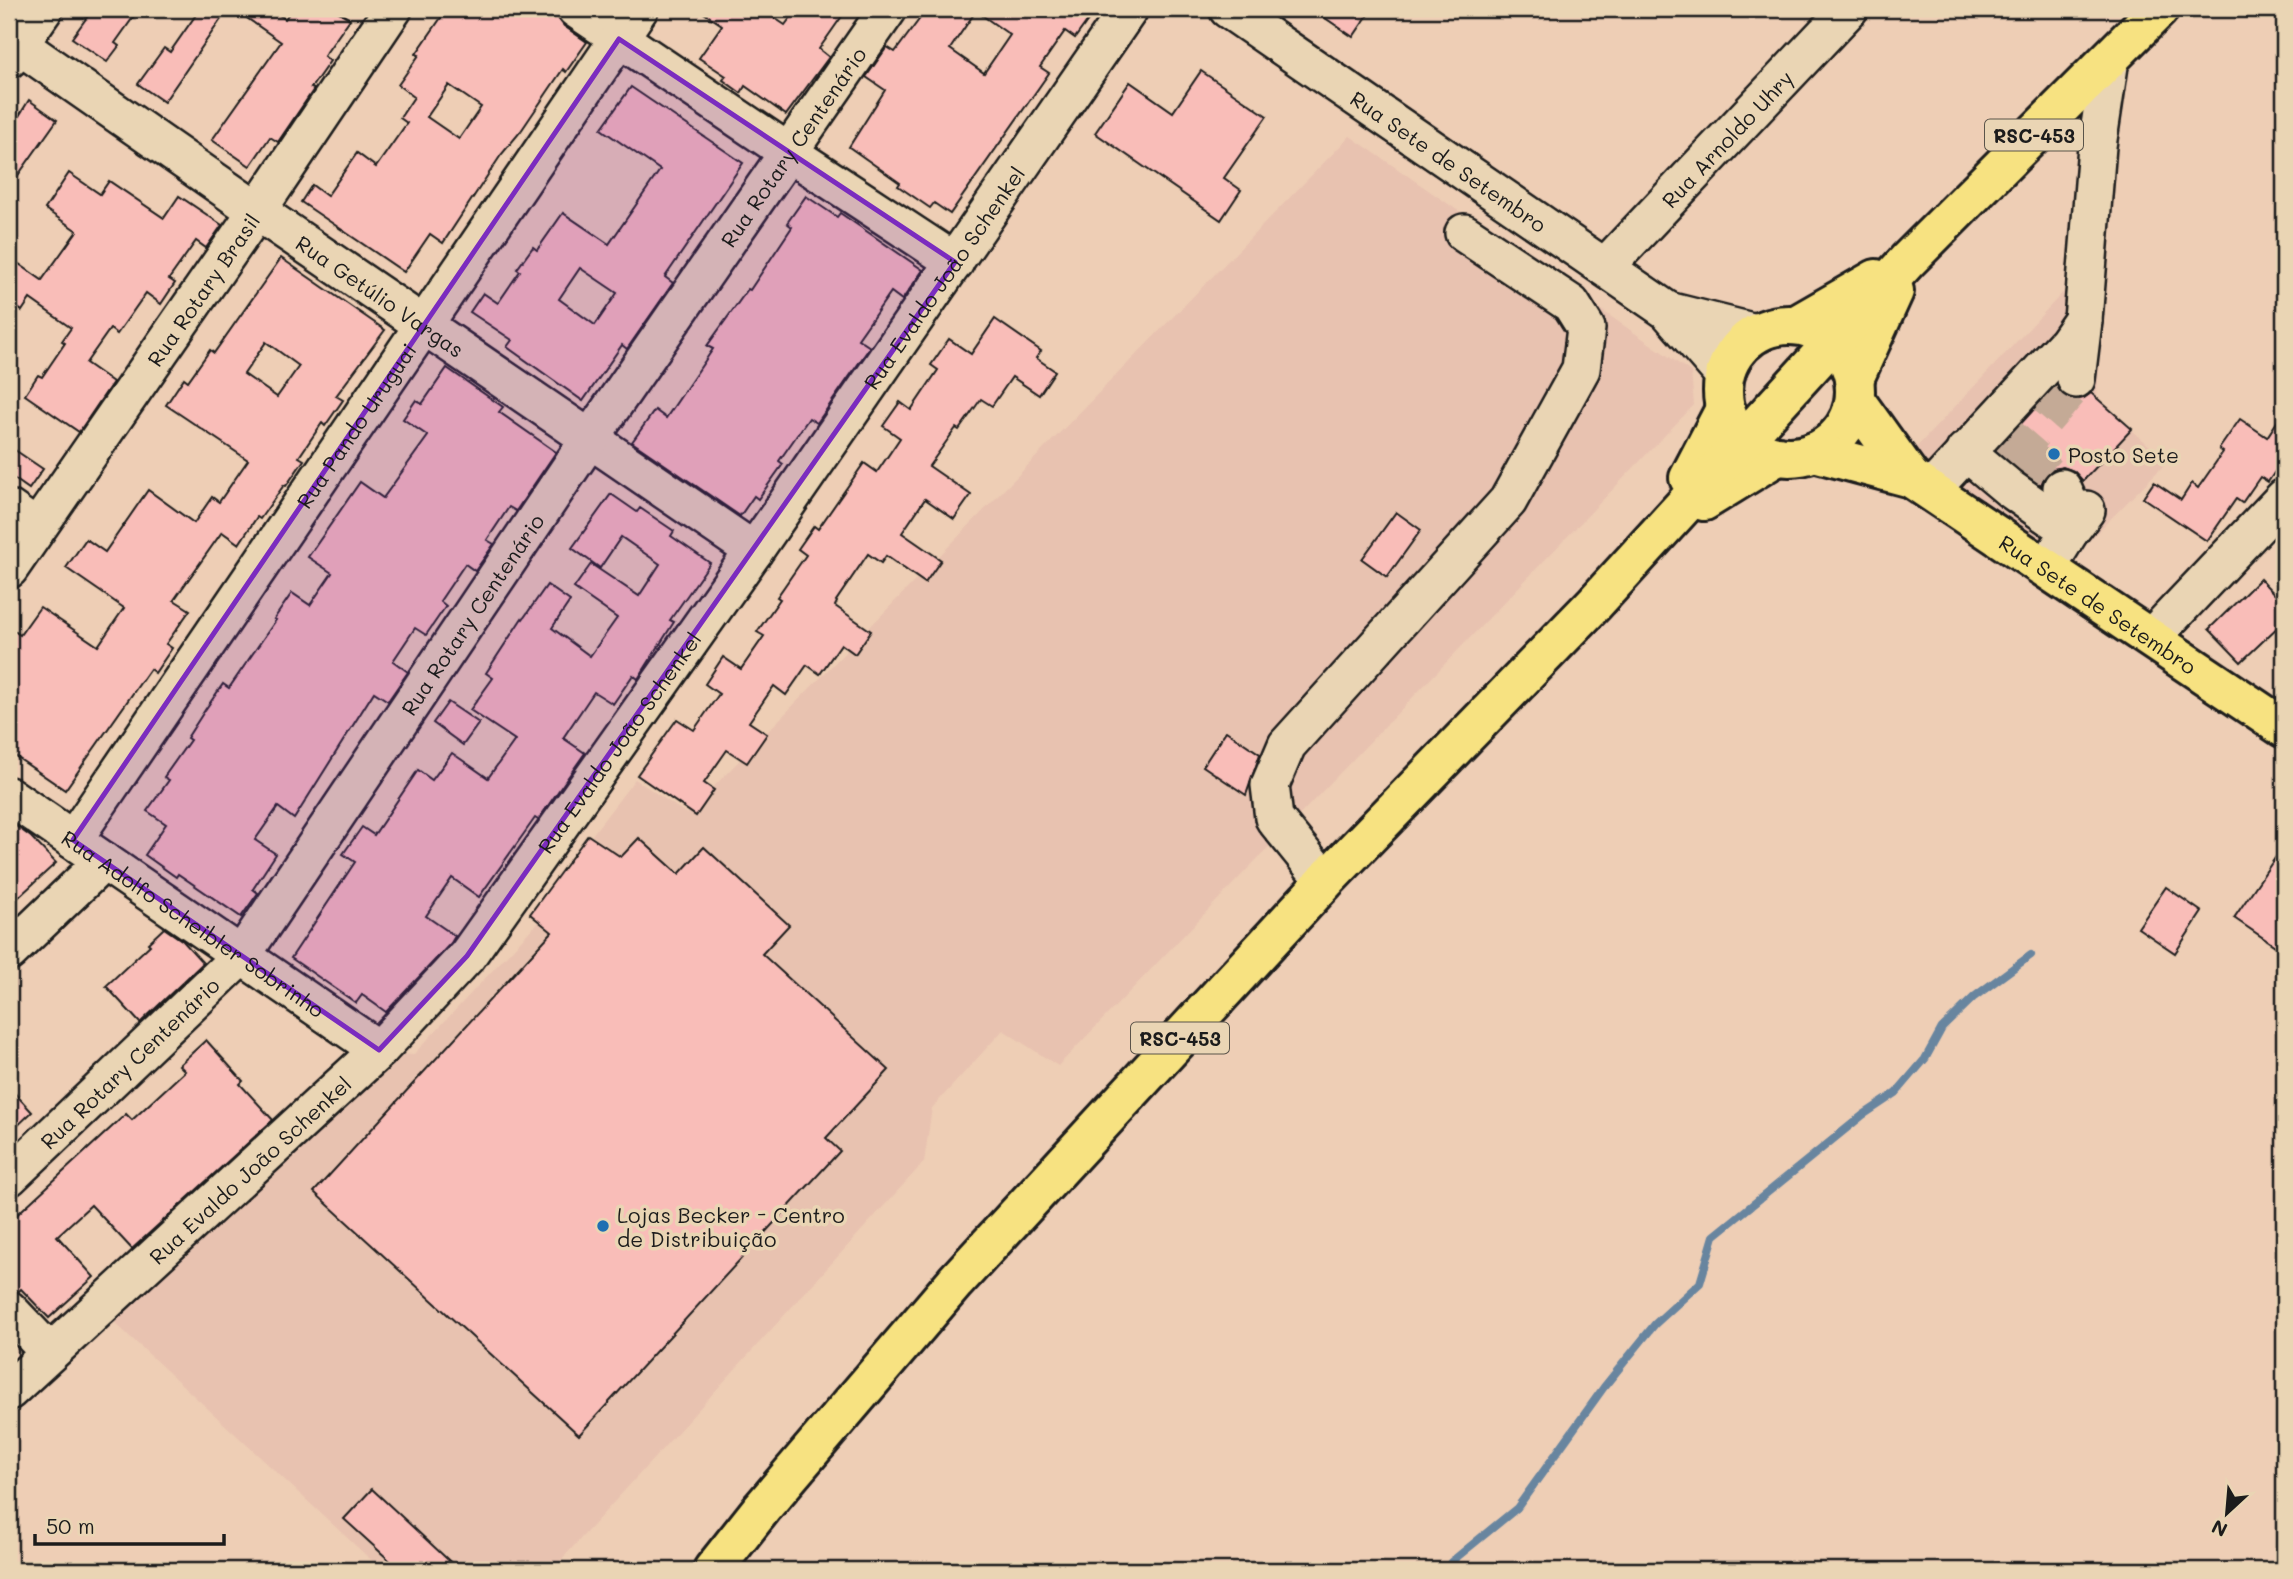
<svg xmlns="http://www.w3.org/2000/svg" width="2293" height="1579" font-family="Mali,sans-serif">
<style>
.built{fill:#e8c2b0}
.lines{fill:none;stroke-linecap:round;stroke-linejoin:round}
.stream{stroke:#68859f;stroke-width:8}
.building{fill:#f9bdb8;stroke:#1c1c1c;stroke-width:2;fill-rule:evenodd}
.minor-tunnel{stroke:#c4aa96;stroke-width:37;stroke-dasharray:37 18;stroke-linecap:butt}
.minor-casing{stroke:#1c1c1c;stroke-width:42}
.major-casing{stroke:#1c1c1c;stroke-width:44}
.highway-casing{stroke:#1c1c1c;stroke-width:44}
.minor{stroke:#ead5b4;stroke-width:37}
.major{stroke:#f7e281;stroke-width:38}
.highway{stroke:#f7e281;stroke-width:38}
.marked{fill:#7b2cbf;fill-opacity:0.2;stroke:#7b2cbf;stroke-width:5;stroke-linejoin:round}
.poi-dot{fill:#1f6fb2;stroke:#ead5b4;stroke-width:2.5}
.labels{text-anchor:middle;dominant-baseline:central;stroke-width:7;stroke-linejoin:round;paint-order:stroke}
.shield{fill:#ead5b4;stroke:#5a544a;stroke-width:2}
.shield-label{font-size:19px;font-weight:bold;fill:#1c1c1c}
.street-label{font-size:21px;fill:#1c1c1c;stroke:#ead5b4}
.poi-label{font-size:21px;fill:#1c1c1c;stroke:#ead5b4;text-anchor:start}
</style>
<rect width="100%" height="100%" fill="#eeceb5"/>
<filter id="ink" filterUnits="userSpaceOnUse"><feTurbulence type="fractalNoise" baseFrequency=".0143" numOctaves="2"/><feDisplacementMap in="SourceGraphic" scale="14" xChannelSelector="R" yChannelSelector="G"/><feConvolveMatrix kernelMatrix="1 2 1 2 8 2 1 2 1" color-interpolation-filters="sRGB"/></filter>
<g filter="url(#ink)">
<!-- built -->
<g class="built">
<path d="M 1350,136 L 1691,372 L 1694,405 L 1058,1066 L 1003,1030 L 932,1108 L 924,1162 L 552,1570 L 382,1570 L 113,1321 L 400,1054 L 413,1055 L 538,922 L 611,853 L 592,835 L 635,779 L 687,814 Z"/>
<path d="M 2106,247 L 2097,398 L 2167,462 L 2070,560 L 1912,452 Z"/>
</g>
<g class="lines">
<!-- stream -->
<path class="stream" d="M 1446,1570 L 1451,1562 L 1517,1508 L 1604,1387 L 1655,1324 L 1700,1283 L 1714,1236 L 1863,1115 L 1896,1093 L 1925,1059 L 1942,1028 L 1974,997 L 2031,955"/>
</g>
<!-- building -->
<g class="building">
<path d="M 93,9 L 139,9 L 115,43 L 119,46 L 107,62 L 72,38 Z"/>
<path d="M 200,9 L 228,9 L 164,102 L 138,84 L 164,48 L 170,52 Z"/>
<path d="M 234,9 L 270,9 L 285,19 L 292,9 L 334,9 L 350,19 L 324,56 L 330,61 L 311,88 L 314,89 L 278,142 L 270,137 L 250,166 L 212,140 L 281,42 Z"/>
<path d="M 447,9 L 548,9 L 556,15 L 564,26 L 587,42 L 566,72 L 563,69 L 521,131 L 501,155 L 443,243 L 430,234 L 404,272 L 301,202 L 312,185 L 327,196 L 357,153 L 376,167 L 407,123 L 400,118 L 414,97 L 398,85 L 419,55 L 416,54 ZM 449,85 L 481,107 L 459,139 L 427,117 Z"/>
<path d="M 698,9 L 761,9 L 785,25 L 797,9 L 847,9 L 819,49 L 829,57 L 786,115 L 745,86 L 741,93 L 723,80 L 726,76 L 699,58 L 722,25 Z"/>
<path d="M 927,9 L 1096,9 L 1075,38 L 1065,31 L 1040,67 L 1049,73 L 950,214 L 934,203 L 930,208 L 898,186 L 900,183 L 849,147 L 885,90 L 866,77 L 887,47 L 895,52 ZM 976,11 L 1010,35 L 984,73 L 950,49 Z"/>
<path d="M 1312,9 L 1372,9 L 1353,37 Z"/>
<path d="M 1201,71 L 1267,116 L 1224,178 L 1241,190 L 1221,220 L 1095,133 L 1130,82 L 1173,112 Z"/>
<path d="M 631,87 L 743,163 L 665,277 L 673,283 L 627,349 L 622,345 L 583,401 L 507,347 L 512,340 L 470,312 L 483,293 L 498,303 L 520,271 L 517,269 L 533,247 L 537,250 L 563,213 L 609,244 L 660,170 L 601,129 ZM 580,268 L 617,293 L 595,325 L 559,299 Z"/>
<path d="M 29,100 L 57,120 L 9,188 L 9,132 Z"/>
<path d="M 69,173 L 100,194 L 109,181 L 164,218 L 179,196 L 222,225 L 206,248 L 196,241 L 169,279 L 175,283 L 161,304 L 146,293 L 117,334 L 110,329 L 86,363 L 113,382 L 79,432 L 25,395 L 38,375 L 42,377 L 65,343 L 62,341 L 71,328 L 30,299 L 22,311 L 9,301 L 9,257 L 42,280 L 77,231 L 45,209 Z"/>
<path d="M 806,196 L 837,217 L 840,213 L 923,270 L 902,300 L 891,292 L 858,339 L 870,347 L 817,423 L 809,418 L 779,461 L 783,464 L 758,499 L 754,496 L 740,516 L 632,442 L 655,410 L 666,418 L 713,349 L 707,346 L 748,289 L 750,290 L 792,227 L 787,223 Z"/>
<path d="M 281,258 L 385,330 L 336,396 L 343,400 L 325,426 L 322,423 L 299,457 L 304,460 L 286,486 L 284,485 L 260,519 L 257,517 L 239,544 L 222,532 L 174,600 L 190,610 L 166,644 L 172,648 L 155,673 L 150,669 L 65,790 L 9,752 L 9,627 L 20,635 L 40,607 L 98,646 L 124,608 L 66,568 L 86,539 L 105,552 L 148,490 L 194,523 L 212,497 L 219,502 L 248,460 L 166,405 L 184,378 L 188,381 L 210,350 L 214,353 ZM 266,342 L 299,366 L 277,397 L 244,374 Z"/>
<path d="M 995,319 L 1041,351 L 1036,358 L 1055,371 L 1039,395 L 1012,377 L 992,406 L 981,399 L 959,430 L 956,428 L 929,466 L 971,495 L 954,519 L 925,499 L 902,533 L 941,560 L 925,583 L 886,556 L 881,563 L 868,554 L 836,601 L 837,602 L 835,606 L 871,631 L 855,654 L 841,644 L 820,674 L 807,665 L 786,695 L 774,686 L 749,722 L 767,734 L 747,763 L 727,750 L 704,783 L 714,790 L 696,816 L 637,775 L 677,719 L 694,730 L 719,694 L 705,684 L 723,657 L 741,669 L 764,636 L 757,632 L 780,599 L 777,597 L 806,555 L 798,549 L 814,526 L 818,529 L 864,463 L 877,472 L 900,438 L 883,426 L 900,402 L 911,410 L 938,370 L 931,365 L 949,339 L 971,354 Z"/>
<path d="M 447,368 L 503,407 L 499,412 L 556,452 L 516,511 L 509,507 L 487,540 L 494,544 L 475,571 L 465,564 L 440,601 L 446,606 L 426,635 L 415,628 L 393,661 L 408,672 L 388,701 L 374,692 L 294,819 L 278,807 L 255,840 L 276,854 L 253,889 L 258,893 L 241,917 L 178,874 L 176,877 L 145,855 L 166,824 L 147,811 L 169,780 L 164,777 L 190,740 L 187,738 L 205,710 L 223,684 L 229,688 L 276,620 L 274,619 L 292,593 L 310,605 L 332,573 L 308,557 L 360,482 L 383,498 L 428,436 L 403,419 L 416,400 L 422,404 Z"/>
<path d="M 2056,385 L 2063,395 L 2073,400 L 2084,398 L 2091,393 L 2132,429 L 2083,481 L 2074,471 L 2063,467 L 2053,469 L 2045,475 L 2041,485 L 1997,450 Z"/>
<path d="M 2284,411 L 2284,458 L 2268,482 L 2260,477 L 2242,503 L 2236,499 L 2207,541 L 2143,498 L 2154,482 L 2181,500 L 2192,483 L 2198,488 L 2223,452 L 2219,449 L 2240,419 L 2267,437 Z"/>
<path d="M 9,446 L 43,469 L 29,489 L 9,475 Z"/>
<path d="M 611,494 L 637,512 L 640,508 L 674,531 L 671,536 L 710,563 L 670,620 L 674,622 L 638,679 L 633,675 L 613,704 L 594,692 L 563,738 L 585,753 L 538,820 L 535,818 L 479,897 L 452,878 L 426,916 L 455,936 L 451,943 L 386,1012 L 362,995 L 356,1003 L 291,958 L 355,862 L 343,854 L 362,827 L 374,835 L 418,770 L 432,780 L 452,753 L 488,778 L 515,740 L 470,710 L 493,678 L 486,673 L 522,618 L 523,619 L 547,585 L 570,601 L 552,628 L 590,656 L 617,618 L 574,588 L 591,564 L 639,596 L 660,564 L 621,537 L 600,568 L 572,548 Z"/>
<path d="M 1396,512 L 1421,530 L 1387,577 L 1362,559 Z"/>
<path d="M 2260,579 L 2284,604 L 2284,621 L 2241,662 L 2209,629 Z"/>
<path d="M 448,702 L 479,723 L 463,745 L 433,723 Z"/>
<path d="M 1226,731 L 1260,754 L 1246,795 L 1203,766 Z"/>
<path d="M 9,821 L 31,837 L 56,863 L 9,906 Z"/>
<path d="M 588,835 L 621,857 L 639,838 L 679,874 L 704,847 L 789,925 L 762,954 L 889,1070 L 826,1138 L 840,1151 L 579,1435 L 314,1192 L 552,932 L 530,914 Z"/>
<path d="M 2284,845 L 2284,952 L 2234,918 Z"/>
<path d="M 2166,887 L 2202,912 L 2175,953 L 2138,928 Z"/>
<path d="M 164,928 L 183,941 L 203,963 L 140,1023 L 106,986 L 150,945 L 148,943 Z"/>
<path d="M 206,1040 L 243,1081 L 240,1084 L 273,1120 L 132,1249 L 91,1205 L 57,1236 L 94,1277 L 49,1318 L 21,1289 L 18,1292 L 9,1290 L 9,1222 L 126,1114 L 132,1120 L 185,1071 L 179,1065 Z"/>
<path d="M 9,1087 L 32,1112 L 9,1134 Z"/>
<path d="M 372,1489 L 459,1570 L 400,1570 L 344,1519 Z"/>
</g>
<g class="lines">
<!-- minor-tunnel -->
<g class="minor-tunnel">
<path d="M 2020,449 L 2062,488"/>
<path d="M 2009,461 L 2070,390 L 2076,379"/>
</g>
<defs>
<g id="minor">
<path d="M 576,9 L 788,152 L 955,262"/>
<path id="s1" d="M 1228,9 L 1668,311 L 1724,375"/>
<path id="s2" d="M 9,38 L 257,211 L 754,551"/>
<path d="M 9,59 L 44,9"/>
<path id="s3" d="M 1605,267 L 1849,9"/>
<path d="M 1668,311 L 1756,333"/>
<path d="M 2076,379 L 2083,321"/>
<path d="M 1965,451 L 2009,488 L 2070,531 L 2047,568"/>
<path d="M 2062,488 L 2067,499 L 2070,531 L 2086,510"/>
<path d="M 1931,490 L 2067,343 L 2083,320 L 2097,146 L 2110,59"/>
<path d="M 9,509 L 36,528"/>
<path id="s4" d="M 9,569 L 257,211 L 393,9"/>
<path d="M 2151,638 L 2284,498"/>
<path id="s5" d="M 9,796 L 379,1050"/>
<path id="s6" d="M 73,840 L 639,9"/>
<path d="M 1325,881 L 1274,818 L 1270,785 L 1287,745 L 1508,501 L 1581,369 L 1586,328 L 1571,304 L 1464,233"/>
<path d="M 9,952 L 104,861"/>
<path id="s7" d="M 9,1177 L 242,955 L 591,437 L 888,9"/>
<path d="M 9,1310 L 49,1352"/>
<path id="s8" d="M 9,1391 L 379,1050 L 467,956 L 754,551 L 1129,9"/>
</g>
<g id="major">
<circle cx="1789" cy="391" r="66"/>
<path d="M 1855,400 L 1911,478"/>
<path id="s9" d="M 1814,452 L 1911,478 L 2284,728"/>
</g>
<g id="highway">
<path d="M 1796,325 L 1876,279"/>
<path d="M 1854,379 L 1894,291"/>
<path d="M 1689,478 L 1725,409"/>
<path d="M 1704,501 L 1777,456"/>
<path d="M 713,1570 L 762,1508 L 955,1282 L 1325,881 L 1594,604 L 1908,260 L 2159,9"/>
</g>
</defs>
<!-- minor casing -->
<use href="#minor" class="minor-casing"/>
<!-- major casing -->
<use href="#major" class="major-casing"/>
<!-- highway casing -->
<use href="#highway" class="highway-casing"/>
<!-- minor -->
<use href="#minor" class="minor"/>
<!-- major -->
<use href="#major" class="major"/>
<!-- highway -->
<use href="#highway" class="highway"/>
</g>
</g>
<!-- marked area -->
<path class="marked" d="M 619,39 L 955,262 L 467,956 L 379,1050 L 73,840 Z"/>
<!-- markers -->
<g class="poi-dot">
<circle cx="2054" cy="454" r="7"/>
<circle cx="603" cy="1226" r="7"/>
</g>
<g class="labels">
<!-- shield labels -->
<g class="shield">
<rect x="1985" y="119.5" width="98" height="31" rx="5"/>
<rect x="1131" y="1022.5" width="98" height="31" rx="5"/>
</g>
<g class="shield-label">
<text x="2034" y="135">RSC-453</text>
<text x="1180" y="1038">RSC-453</text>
</g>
<!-- street labels -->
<g class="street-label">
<text stroke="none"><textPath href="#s3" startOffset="177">Rua Arnoldo Uhry</textPath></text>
<text stroke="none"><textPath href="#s7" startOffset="1300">Rua Rotary Centenário</textPath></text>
<text stroke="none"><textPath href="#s1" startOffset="268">Rua Sete de Setembro</textPath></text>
<text stroke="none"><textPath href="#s8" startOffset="1461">Rua Evaldo João Schenkel</textPath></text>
<text stroke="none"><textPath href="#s4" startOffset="340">Rua Rotary Brasil</textPath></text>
<text stroke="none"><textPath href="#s2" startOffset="452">Rua Getúlio Vargas</textPath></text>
<text stroke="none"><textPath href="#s6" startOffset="502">Rua Pando Uruguai</textPath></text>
<text stroke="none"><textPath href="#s9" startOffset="326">Rua Sete de Setembro</textPath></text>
<text stroke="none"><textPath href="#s7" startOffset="733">Rua Rotary Centenário</textPath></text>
<text stroke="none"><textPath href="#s8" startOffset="894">Rua Evaldo João Schenkel</textPath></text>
<text stroke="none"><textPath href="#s5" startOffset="224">Rua Adolfo Scheibler Sobrinho</textPath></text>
<text stroke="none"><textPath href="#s7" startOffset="166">Rua Rotary Centenário</textPath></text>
<text stroke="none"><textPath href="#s8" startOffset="327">Rua Evaldo João Schenkel</textPath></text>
</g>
<!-- poi labels -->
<g class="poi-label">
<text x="2068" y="454">Posto Sete</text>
<text x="617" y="1214">Lojas Becker - Centro<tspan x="617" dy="24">de Distribuição</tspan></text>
</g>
</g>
<!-- margin -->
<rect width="2293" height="1579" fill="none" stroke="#ead5b4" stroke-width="35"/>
<rect x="18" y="18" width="2258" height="1544" fill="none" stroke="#1c1c1c" stroke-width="2.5" filter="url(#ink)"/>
<!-- north arrow -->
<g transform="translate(2227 1513) rotate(206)" stroke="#ead5b4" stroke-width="5" paint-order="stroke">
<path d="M0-5L12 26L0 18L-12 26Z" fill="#1c1c1c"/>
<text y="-10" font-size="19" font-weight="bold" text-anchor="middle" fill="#1c1c1c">N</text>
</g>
<!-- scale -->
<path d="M35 1534v10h189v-10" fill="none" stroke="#1c1c1c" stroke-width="3.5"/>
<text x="46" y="1534" font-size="21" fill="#1c1c1c" stroke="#ead5b4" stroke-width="5" paint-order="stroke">50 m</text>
</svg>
